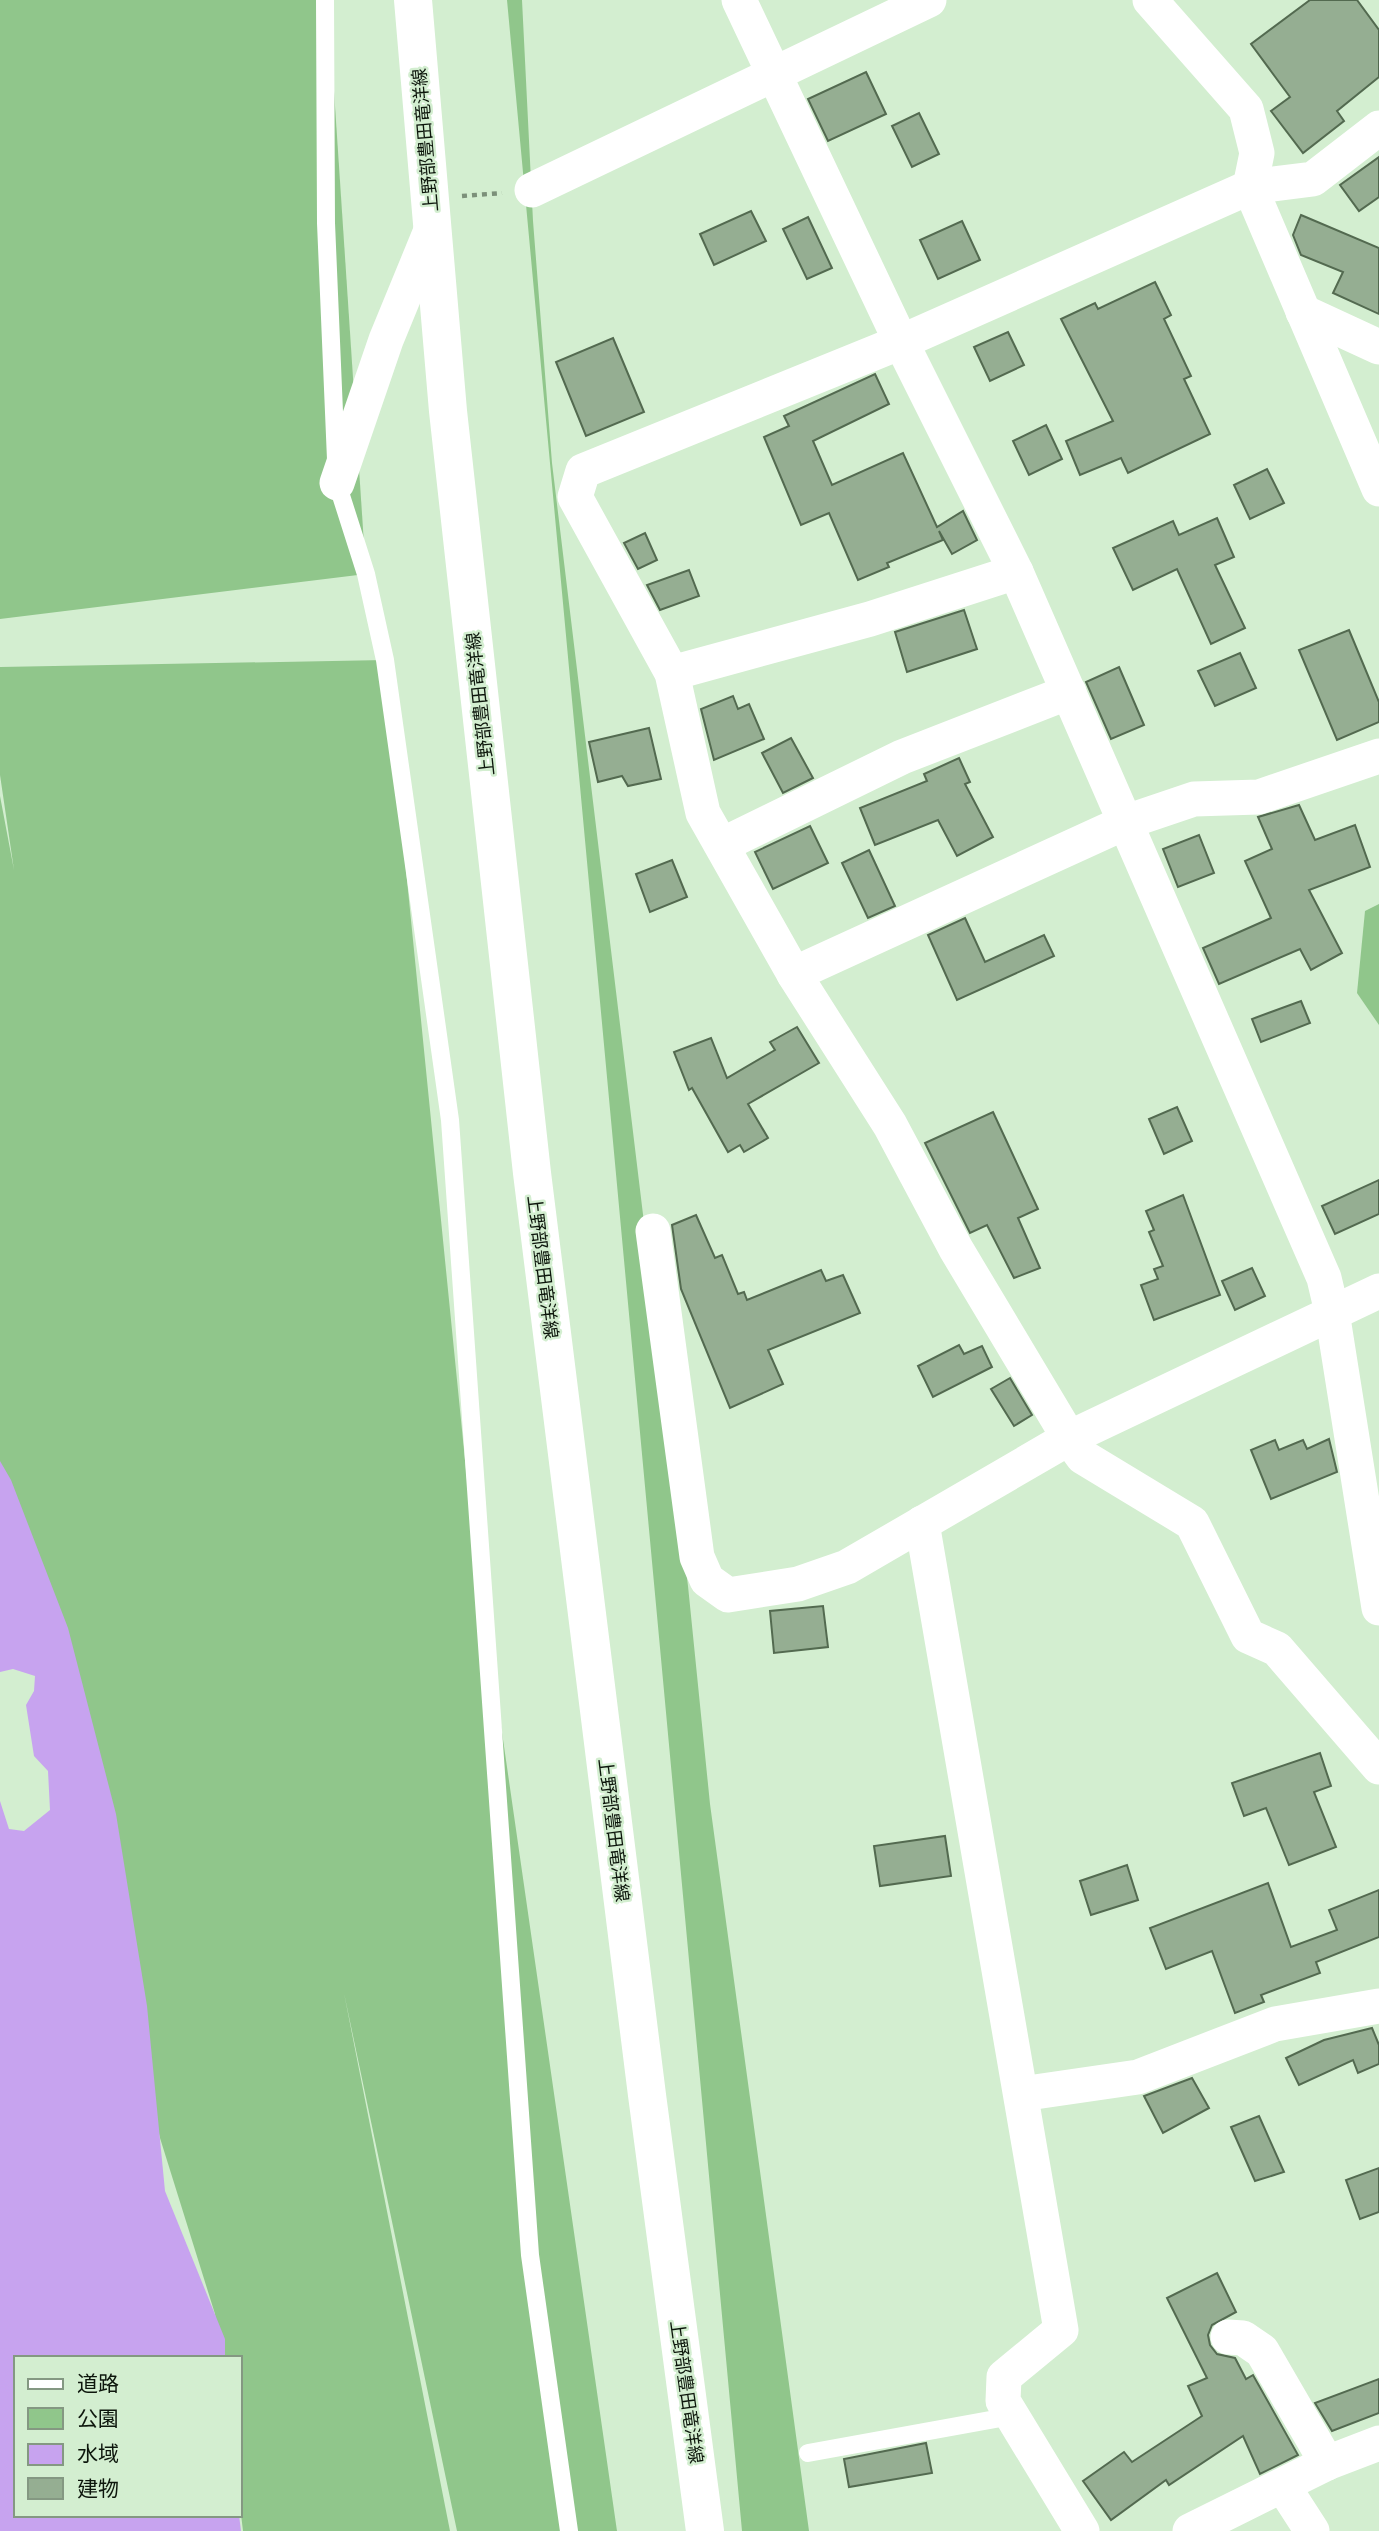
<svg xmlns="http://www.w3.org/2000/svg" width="1379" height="2531" font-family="Mulish,'Noto Sans JP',sans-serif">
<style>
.green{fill:#90c68b}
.water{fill:#c7a3ef}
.building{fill:#95ae92;stroke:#536a50;stroke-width:2}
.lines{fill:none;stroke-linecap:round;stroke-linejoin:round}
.path{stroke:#7c907a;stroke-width:4.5;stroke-dasharray:5 5;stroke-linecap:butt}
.service{stroke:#fff;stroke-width:18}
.minor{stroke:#fff;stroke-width:35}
.secondary{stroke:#fff;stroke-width:38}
.labels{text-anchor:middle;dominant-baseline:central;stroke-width:5;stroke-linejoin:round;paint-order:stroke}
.street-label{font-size:18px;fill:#0d160c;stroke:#d3eed0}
</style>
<rect width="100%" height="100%" fill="#d3eed0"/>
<!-- green -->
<g class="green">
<path d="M 0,0 L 328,0 L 366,574 L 0,619 Z"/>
<path d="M 507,0 L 522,0 L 533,221 L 552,463 L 688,1586 L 710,1804 L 809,2531 L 742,2531 Z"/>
<path d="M 385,660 L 470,1510 L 617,2531 L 457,2531 L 344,1993 L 450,2531 L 243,2531 L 240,2506 L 240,2358 L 221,2358 L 215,2314 L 160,2138 L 0,1481 L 0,796 L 14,870 L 0,775 L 0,667 Z"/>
<path d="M 1379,904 L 1379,1025 L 1357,993 L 1365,911 Z"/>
</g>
<!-- water -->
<path class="water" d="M 0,1461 L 11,1480 L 68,1628 L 116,1814 L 147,2006 L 165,2191 L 225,2339 L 225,2358 L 16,2358 L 16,2515 L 239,2515 L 241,2531 L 0,2531 L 0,1801 L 9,1829 L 24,1831 L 50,1810 L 48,1771 L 34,1756 L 26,1705 L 34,1691 L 35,1676 L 13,1669 L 0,1672 Z"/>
<!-- building -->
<g class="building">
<path d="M 1310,0 L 1357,0 L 1379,30 L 1379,77 L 1337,111 L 1344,121 L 1303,153 L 1271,111 L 1290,97 L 1251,44 Z"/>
<path d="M 866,72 L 886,114 L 828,141 L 808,99 Z"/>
<path d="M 919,113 L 939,154 L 912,167 L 892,126 Z"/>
<path d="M 1379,157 L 1379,197 L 1359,211 L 1340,185 Z"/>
<path d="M 751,211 L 766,241 L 714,265 L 700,234 Z"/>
<path d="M 1301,215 L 1379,248 L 1379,314 L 1333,293 L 1343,272 L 1301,255 L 1293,235 Z"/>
<path d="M 808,217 L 832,268 L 807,279 L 783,229 Z"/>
<path d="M 962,221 L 980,260 L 938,279 L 920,240 Z"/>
<path d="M 1155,282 L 1171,315 L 1164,319 L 1191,376 L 1184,379 L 1210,434 L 1128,473 L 1121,458 L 1080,475 L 1066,441 L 1113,421 L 1061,319 L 1095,303 L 1098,309 Z"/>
<path d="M 1008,332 L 1024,365 L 990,381 L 974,347 Z"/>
<path d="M 613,338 L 644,412 L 586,436 L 556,362 Z"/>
<path d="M 875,374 L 889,404 L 813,441 L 832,485 L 903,453 L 937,527 L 963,511 L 977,540 L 952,554 L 939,531 L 943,540 L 887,563 L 889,567 L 858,580 L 829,513 L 801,525 L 764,437 L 789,426 L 784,416 Z"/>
<path d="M 1046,425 L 1062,459 L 1029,475 L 1013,441 Z"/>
<path d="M 1267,469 L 1284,503 L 1250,519 L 1234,485 Z"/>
<path d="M 1217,518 L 1234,557 L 1215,565 L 1245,628 L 1211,644 L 1177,569 L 1133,590 L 1113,548 L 1173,521 L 1179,535 Z"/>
<path d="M 645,533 L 657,560 L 638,569 L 624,543 Z"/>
<path d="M 689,570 L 699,596 L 660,610 L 647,585 Z"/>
<path d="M 964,610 L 977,649 L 907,672 L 895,632 Z"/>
<path d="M 1349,630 L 1379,702 L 1379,722 L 1337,740 L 1299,650 Z"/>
<path d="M 1240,653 L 1256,688 L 1215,706 L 1198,671 Z"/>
<path d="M 1119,667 L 1144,725 L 1111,739 L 1086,682 Z"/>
<path d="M 733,696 L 738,709 L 749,704 L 764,739 L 714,760 L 701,709 Z"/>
<path d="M 649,728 L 661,779 L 628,786 L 622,776 L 598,782 L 589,742 Z"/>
<path d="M 791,738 L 813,778 L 783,793 L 762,753 Z"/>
<path d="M 959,758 L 970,782 L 965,784 L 993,837 L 957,856 L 938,820 L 875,845 L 860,808 L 927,781 L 924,774 Z"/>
<path d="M 1299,805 L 1315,840 L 1355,825 L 1370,867 L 1309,890 L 1342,953 L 1311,970 L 1300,949 L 1219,984 L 1203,948 L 1271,918 L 1245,861 L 1272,849 L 1258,817 Z"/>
<path d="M 810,826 L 828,863 L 773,889 L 755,852 Z"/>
<path d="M 1199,835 L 1214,873 L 1178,887 L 1163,849 Z"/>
<path d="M 869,850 L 895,906 L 868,918 L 842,863 Z"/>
<path d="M 672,860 L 687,897 L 650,912 L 636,874 Z"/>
<path d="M 965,918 L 985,962 L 1044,935 L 1054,956 L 957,1000 L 928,935 Z"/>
<path d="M 1301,1001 L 1310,1023 L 1261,1042 L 1252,1019 Z"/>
<path d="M 797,1027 L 819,1063 L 748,1104 L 768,1138 L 744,1152 L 740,1145 L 728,1152 L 692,1088 L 689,1090 L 674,1052 L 711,1038 L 727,1078 L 775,1050 L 770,1042 Z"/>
<path d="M 1177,1107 L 1192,1141 L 1164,1154 L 1149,1119 Z"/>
<path d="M 993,1112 L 1038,1209 L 1018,1218 L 1040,1268 L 1014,1278 L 987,1225 L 970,1233 L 925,1143 Z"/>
<path d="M 1379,1180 L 1379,1214 L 1335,1234 L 1322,1206 Z"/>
<path d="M 1183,1195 L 1220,1295 L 1154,1320 L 1141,1285 L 1158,1279 L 1154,1269 L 1163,1266 L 1149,1232 L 1154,1230 L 1146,1211 Z"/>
<path d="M 696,1215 L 715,1258 L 722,1255 L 738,1294 L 744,1292 L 747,1300 L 821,1270 L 826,1281 L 843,1275 L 860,1313 L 768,1350 L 783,1384 L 730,1408 L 681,1289 L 672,1225 Z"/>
<path d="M 1252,1268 L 1265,1296 L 1235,1310 L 1222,1281 Z"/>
<path d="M 959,1345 L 964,1354 L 982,1346 L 992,1367 L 933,1397 L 918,1366 Z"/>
<path d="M 1010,1378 L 1032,1415 L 1014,1426 L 991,1389 Z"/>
<path d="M 1329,1439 L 1337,1472 L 1271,1499 L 1251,1450 L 1275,1440 L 1279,1450 L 1303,1440 L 1307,1449 Z"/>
<path d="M 823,1606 L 828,1647 L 774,1653 L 770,1611 Z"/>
<path d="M 1320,1753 L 1331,1786 L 1314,1792 L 1336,1847 L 1289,1865 L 1266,1808 L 1244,1816 L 1232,1783 Z"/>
<path d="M 945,1836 L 951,1876 L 880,1886 L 874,1846 Z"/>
<path d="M 1127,1865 L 1138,1900 L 1091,1915 L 1080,1881 Z"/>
<path d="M 1268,1883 L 1291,1947 L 1337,1930 L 1329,1910 L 1379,1890 L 1379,1937 L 1316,1962 L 1320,1973 L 1261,1995 L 1264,2002 L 1235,2013 L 1212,1951 L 1166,1969 L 1150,1928 Z"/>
<path d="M 1372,2028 L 1379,2045 L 1379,2064 L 1358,2073 L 1353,2060 L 1299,2085 L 1286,2058 L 1324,2040 Z"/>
<path d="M 1192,2078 L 1209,2108 L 1163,2133 L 1144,2096 Z"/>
<path d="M 1259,2116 L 1284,2172 L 1255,2181 L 1231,2127 Z"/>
<path d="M 1379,2168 L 1379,2212 L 1360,2219 L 1346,2180 Z"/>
<path d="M 1217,2273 L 1236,2312 L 1212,2325 L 1208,2335 L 1210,2345 L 1217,2354 L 1235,2358 L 1246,2379 L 1253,2375 L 1298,2455 L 1260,2474 L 1243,2436 L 1169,2485 L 1166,2480 L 1111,2520 L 1083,2481 L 1124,2452 L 1132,2462 L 1202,2416 L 1188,2386 L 1207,2378 L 1167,2298 Z"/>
<path d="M 1379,2379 L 1379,2413 L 1332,2431 L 1315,2403 Z"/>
<path d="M 926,2443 L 932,2473 L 849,2487 L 844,2459 Z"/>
</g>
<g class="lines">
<!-- path -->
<path class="path" d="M 462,196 L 502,193"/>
<!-- service -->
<g class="service">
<path d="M 325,0 L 326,223 L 337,483 L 366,574 L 385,660 L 450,1120 L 530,2255 L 569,2531"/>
<path d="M 808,2453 L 1012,2416"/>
</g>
<!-- minor -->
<g class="minor">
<path d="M 739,0 L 901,342 L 1016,572 L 1324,1278 L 1332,1312 L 1379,1608"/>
<path d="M 1150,0 L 1246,109 L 1257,153 L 1250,187 L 1379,489"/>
<path d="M 1379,128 L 1313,179 L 1250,187 L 901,342 L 583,471 L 575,497 L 672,673 L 703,813 L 794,974 L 890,1125 L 956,1249 L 1069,1438 L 1083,1457 L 1192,1523 L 1248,1636 L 1277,1649 L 1379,1767"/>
<path d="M 532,190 L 929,0"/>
<path d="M 1303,312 L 1379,347"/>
<path d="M 337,483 L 386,340 L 432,228"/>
<path d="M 672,673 L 870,619 L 1016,572"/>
<path d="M 722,845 L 902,757 L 1069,692"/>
<path d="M 794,974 L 1126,822 L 1194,799 L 1259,797 L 1379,756"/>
<path d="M 653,1231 L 697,1557 L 707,1580 L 728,1595 L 798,1584 L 847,1567 L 1069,1438 L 1379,1291"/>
<path d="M 922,1523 L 1061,2330 L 1004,2377 L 1003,2401 L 1082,2531"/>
<path d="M 1021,2094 L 1138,2077 L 1275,2024 L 1379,2006"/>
<path d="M 1228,2337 L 1243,2338 L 1262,2351 L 1327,2463"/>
<path d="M 1283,2486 L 1312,2531"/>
<path d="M 1190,2531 L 1327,2463 L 1379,2443"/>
</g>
<!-- secondary -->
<path class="secondary" d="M 413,0 L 448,411 L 532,1173 L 647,2095 L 705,2531"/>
</g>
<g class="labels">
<!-- street labels -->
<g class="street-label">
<text transform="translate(425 140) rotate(-95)">上野部豊田竜洋線</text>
<text transform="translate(480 704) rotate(-96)">上野部豊田竜洋線</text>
<text transform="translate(543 1267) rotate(83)">上野部豊田竜洋線</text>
<text transform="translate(614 1830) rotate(83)">上野部豊田竜洋線</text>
<text transform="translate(687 2392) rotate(82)">上野部豊田竜洋線</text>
</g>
</g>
<!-- legend -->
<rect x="14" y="2356" width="228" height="161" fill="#d3eed0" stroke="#849882" stroke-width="2"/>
<rect x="28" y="2379" width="35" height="10" fill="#ffffff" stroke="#849882" stroke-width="2"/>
<text x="77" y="2391" font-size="21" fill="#0d160c">道路</text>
<rect x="28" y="2408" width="35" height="21" fill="#90c68b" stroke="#849882" stroke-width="2"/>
<text x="77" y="2426" font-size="21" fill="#0d160c">公園</text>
<rect x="28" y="2444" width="35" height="21" fill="#c7a3ef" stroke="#849882" stroke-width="2"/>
<text x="77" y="2461" font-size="21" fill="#0d160c">水域</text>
<rect x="28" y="2478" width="35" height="21" fill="#95ae92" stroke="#849882" stroke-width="2"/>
<text x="77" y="2496" font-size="21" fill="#0d160c">建物</text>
</svg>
